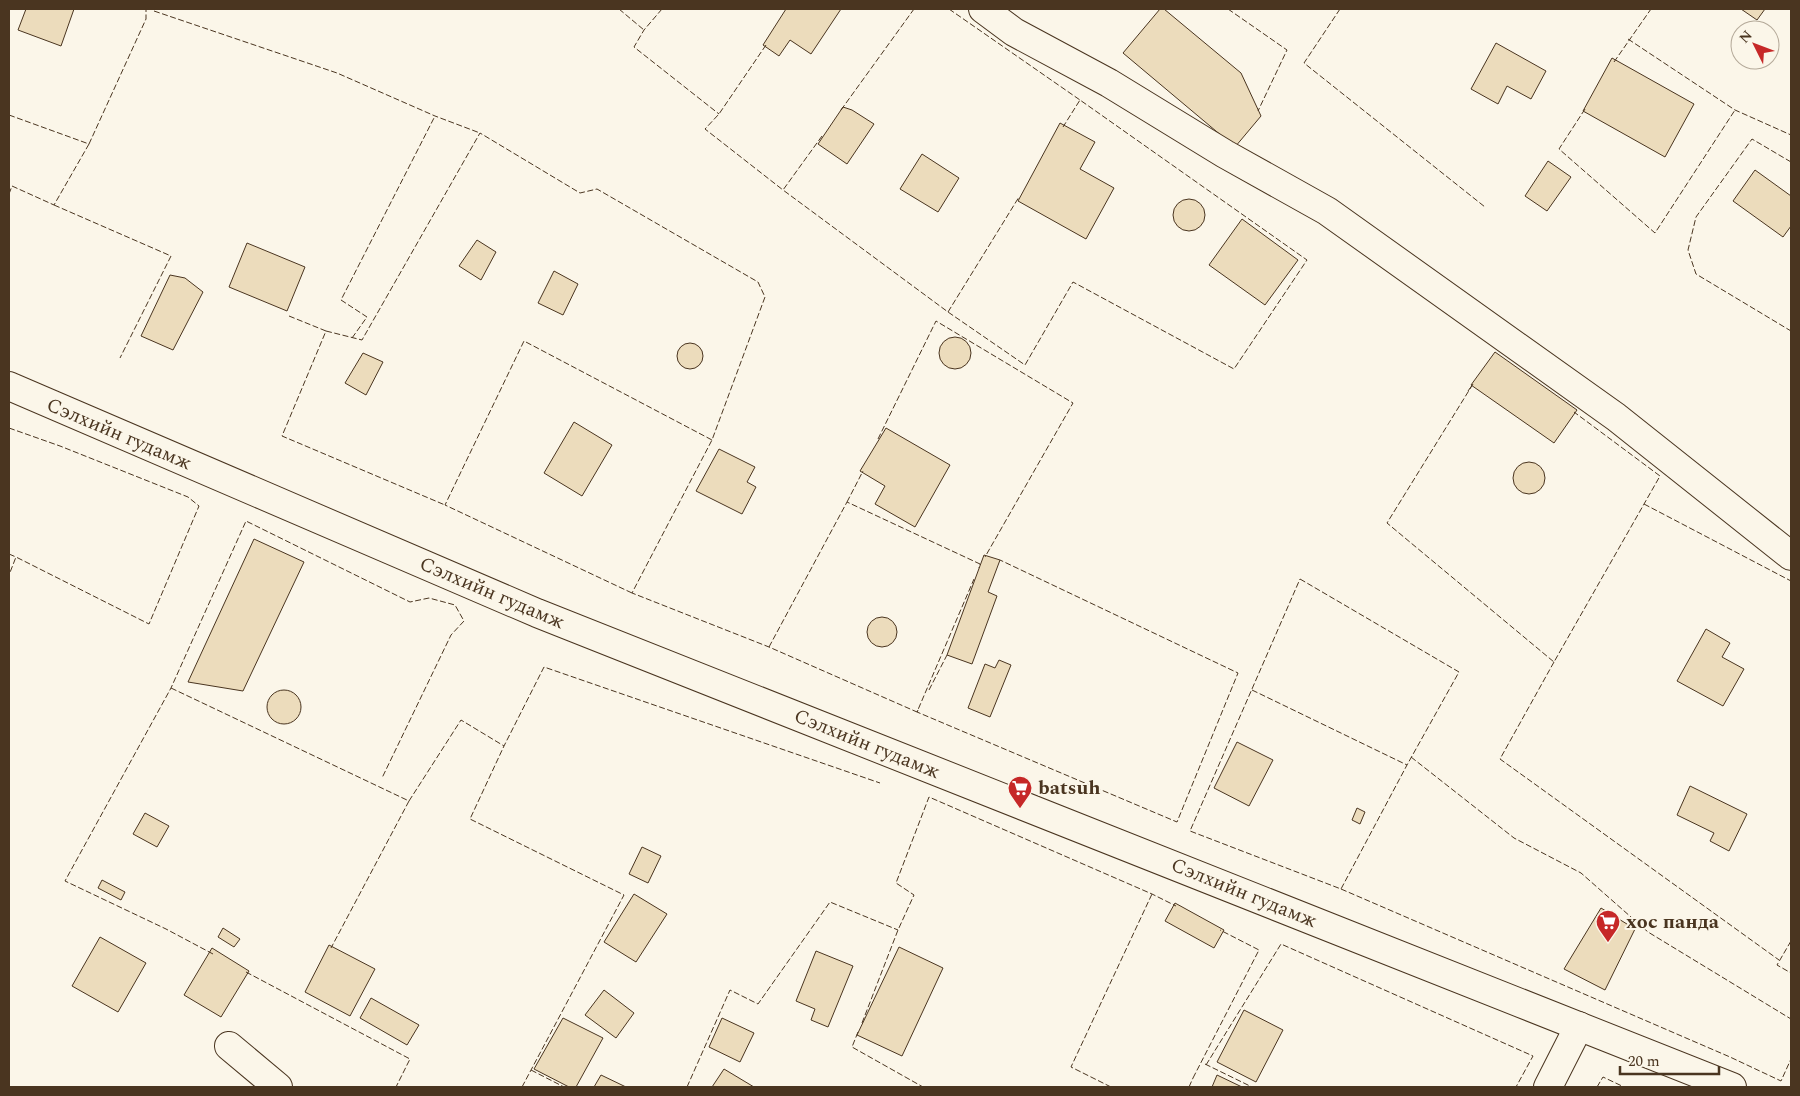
<svg xmlns="http://www.w3.org/2000/svg" width="1800" height="1096" font-family="Spectral,serif">
<style>
.building{fill:#ecdcbc;stroke:#4a3520}
.lines{fill:none;stroke-linecap:round;stroke-linejoin:round}
.minor-casing{stroke:#4a3520;stroke-width:30}
.secondary-casing{stroke:#4a3520;stroke-width:30}
.minor{stroke:#fbf6e9;stroke-width:28}
.secondary{stroke:#fbf6e9;stroke-width:28}
.fence{stroke:#4a3520;stroke-width:1;stroke-dasharray:6 2.5;stroke-linecap:butt}
.labels{text-anchor:middle;dominant-baseline:central;stroke-width:4;stroke-linejoin:round;paint-order:stroke}
.street-label{font-size:20px;fill:#4a3520;stroke:#fbf6e9}
.poi-label{font-size:20px;font-weight:bold;fill:#4a3520;stroke:#fbf6e9;text-anchor:start}
</style>
<rect width="100%" height="100%" fill="#fbf6e9"/>
<!-- building -->
<g class="building">
<path d="M 26,9 L 74,9 L 61,46 L 18,30 Z"/>
<path d="M 786,9 L 841,9 L 811,54 L 790,40 L 779,56 L 763,45 Z"/>
<path d="M 1160,9 L 1164,9 L 1241,73 L 1261,116 L 1235,147 L 1123,53 Z"/>
<path d="M 1741,9 L 1765,9 L 1757,20 Z"/>
<path d="M 1496,43 L 1546,71 L 1531,99 L 1507,86 L 1498,104 L 1471,89 Z"/>
<path d="M 1612,58 L 1694,104 L 1665,157 L 1583,111 Z"/>
<path d="M 843,107 L 852,110 L 874,124 L 847,164 L 818,144 Z"/>
<path d="M 1060,123 L 1095,142 L 1080,169 L 1114,188 L 1086,239 L 1018,201 Z"/>
<path d="M 922,154 L 959,178 L 938,212 L 900,189 Z"/>
<path d="M 1548,161 L 1571,177 L 1547,211 L 1525,196 Z"/>
<path d="M 1755,170 L 1791,196 L 1791,226 L 1783,237 L 1733,201 Z"/>
<circle cx="1189" cy="215" r="16"/>
<path d="M 1242,219 L 1298,260 L 1265,305 L 1209,265 Z"/>
<path d="M 477,240 L 496,252 L 481,280 L 459,266 Z"/>
<path d="M 247,243 L 305,267 L 287,311 L 229,287 Z"/>
<path d="M 554,271 L 578,284 L 563,315 L 538,303 Z"/>
<path d="M 170,275 L 185,278 L 203,292 L 173,350 L 141,336 Z"/>
<circle cx="955" cy="353" r="16"/>
<circle cx="690" cy="356" r="13"/>
<path d="M 1495,352 L 1577,410 L 1554,443 L 1471,385 Z"/>
<path d="M 363,353 L 383,362 L 366,395 L 345,383 Z"/>
<path d="M 574,422 L 612,445 L 582,496 L 544,473 Z"/>
<path d="M 886,428 L 950,465 L 915,527 L 875,504 L 885,486 L 860,471 Z"/>
<path d="M 719,449 L 755,467 L 747,482 L 756,487 L 742,514 L 696,491 Z"/>
<circle cx="1529" cy="478" r="16"/>
<path d="M 254,539 L 304,562 L 243,691 L 188,682 Z"/>
<path d="M 984,555 L 1000,560 L 988,592 L 997,596 L 972,664 L 947,655 Z"/>
<circle cx="882" cy="632" r="15"/>
<path d="M 1706,629 L 1730,643 L 1722,657 L 1744,669 L 1723,706 L 1677,681 Z"/>
<path d="M 999,660 L 1011,665 L 990,717 L 968,708 L 985,664 L 995,668 Z"/>
<circle cx="284" cy="707" r="17"/>
<path d="M 1237,742 L 1273,760 L 1249,806 L 1214,788 Z"/>
<path d="M 1690,786 L 1747,814 L 1729,851 L 1710,841 L 1714,833 L 1677,815 Z"/>
<path d="M 1357,808 L 1365,812 L 1360,824 L 1352,820 Z"/>
<path d="M 145,813 L 169,826 L 157,847 L 133,834 Z"/>
<path d="M 642,847 L 661,856 L 648,883 L 629,874 Z"/>
<path d="M 102,880 L 125,892 L 121,900 L 98,888 Z"/>
<path d="M 634,894 L 667,914 L 636,962 L 604,942 Z"/>
<path d="M 1175,903 L 1224,930 L 1214,948 L 1165,921 Z"/>
<path d="M 1601,908 L 1635,929 L 1605,990 L 1564,969 Z"/>
<path d="M 223,928 L 240,939 L 234,947 L 218,937 Z"/>
<path d="M 100,937 L 146,963 L 118,1012 L 72,986 Z"/>
<path d="M 329,945 L 375,969 L 350,1016 L 305,992 Z"/>
<path d="M 899,947 L 943,968 L 902,1056 L 857,1035 Z"/>
<path d="M 212,948 L 249,971 L 221,1017 L 184,995 Z"/>
<path d="M 816,951 L 853,966 L 828,1027 L 811,1020 L 815,1009 L 796,1001 Z"/>
<path d="M 604,990 L 634,1013 L 616,1038 L 585,1015 Z"/>
<path d="M 371,998 L 419,1025 L 407,1045 L 360,1018 Z"/>
<path d="M 1244,1010 L 1283,1030 L 1256,1082 L 1217,1062 Z"/>
<path d="M 563,1018 L 603,1038 L 576,1087 L 569,1087 L 534,1069 Z"/>
<path d="M 722,1018 L 754,1033 L 740,1062 L 709,1047 Z"/>
<path d="M 724,1069 L 754,1087 L 712,1087 Z"/>
<path d="M 601,1075 L 626,1087 L 594,1087 Z"/>
<path d="M 1217,1075 L 1242,1087 L 1212,1087 Z"/>
</g>
<g class="lines">
<defs>
<g id="minor">
<path d="M 983,9 L 1014,32 L 1109,83 L 1225,154 L 1327,211 L 1616,417 L 1791,556"/>
<path d="M 229,1046 L 278,1087"/>
<path d="M 1548,1087 L 1579,1026"/>
</g>
<path id="secondary" d="M 9,386 L 537,613 L 1732,1087"/>
</defs>
<!-- minor casing -->
<use href="#minor" class="minor-casing"/>
<!-- secondary casing -->
<use href="#secondary" class="secondary-casing"/>
<!-- minor -->
<use href="#minor" class="minor"/>
<!-- secondary -->
<use href="#secondary" class="secondary"/>
<!-- fence -->
<g class="fence">
<path d="M 619,9 L 644,30"/>
<path d="M 662,9 L 644,30 L 634,47 L 719,114"/>
<path d="M 949,9 L 1080,100"/>
<path d="M 1228,9 L 1287,50 L 1258,111"/>
<path d="M 1340,9 L 1304,63 L 1485,207"/>
<path d="M 154,11 L 337,73 L 435,116 L 480,133"/>
<path d="M 1628,39 L 1735,110 L 1791,135"/>
<path d="M 766,45 L 719,114 L 705,129 L 783,190"/>
<path d="M 1614,62 L 1651,9"/>
<path d="M 1585,109 L 1559,149 L 1655,233 L 1735,110"/>
<path d="M 841,110 L 914,9"/>
<path d="M 9,115 L 89,144 L 146,19 L 146,9"/>
<path d="M 822,136 L 783,190 L 948,312 L 1025,365 L 1073,282 L 1234,369 L 1307,260 L 1080,100 L 1063,127"/>
<path d="M 1791,162 L 1752,139 L 1696,217 L 1688,250 L 1696,274 L 1791,331"/>
<path d="M 9,194 L 12,186 L 54,205 L 89,144"/>
<path d="M 54,205 L 171,256 L 120,358"/>
<path d="M 948,312 L 1019,197"/>
<path d="M 289,316 L 326,331 L 282,436 L 445,505"/>
<path d="M 326,331 L 362,340 L 480,133 L 580,193 L 597,189 L 758,282 L 765,297 L 712,440 L 632,593 L 769,647 L 917,712 L 974,579"/>
<path d="M 352,338 L 367,317 L 341,300 L 435,116"/>
<path d="M 1473,384 L 1387,523 L 1554,662 L 1660,476 L 1574,412"/>
<path d="M 1468,391 L 1473,384"/>
<path d="M 9,428 L 60,446 L 188,497 L 199,506 L 149,624 L 16,557 L 9,575"/>
<path d="M 878,439 L 936,321 L 1073,403 L 985,557"/>
<path d="M 847,502 L 863,471"/>
<path d="M 1644,504 L 1791,581"/>
<path d="M 9,554 L 16,557"/>
<path d="M 1300,579 L 1459,672 L 1407,765 L 1341,889 L 1190,831 Z"/>
<path d="M 632,593 L 445,505 L 524,341 L 712,440"/>
<path d="M 769,647 L 847,502 L 980,564 L 979,568"/>
<path d="M 1554,662 L 1500,759 L 1779,960"/>
<path d="M 171,688 L 409,801 L 331,948"/>
<path d="M 929,690 L 947,655"/>
<path d="M 1252,690 L 1407,765"/>
<path d="M 918,710 L 917,712 L 1177,822 L 1238,673 L 1000,560"/>
<path d="M 1411,757 L 1514,838 L 1581,873 L 1648,932 L 1791,1019"/>
<path d="M 409,801 L 461,720 L 504,746"/>
<path d="M 1341,889 L 1730,1057 L 1781,1081 L 1791,1059"/>
<path d="M 1791,941 L 1777,965 L 1791,973"/>
<path d="M 213,954 L 166,929 L 65,881 L 171,688 L 246,521 L 410,602 L 429,598 L 455,605 L 464,621 L 451,635 L 382,778"/>
<path d="M 246,972 L 410,1059 L 396,1087"/>
<path d="M 862,1023 L 898,930 L 914,895 L 896,883 L 929,797 L 1152,894 L 1176,906"/>
<path d="M 858,1032 L 852,1047 L 923,1087"/>
<path d="M 1205,1064 L 1252,1087"/>
<path d="M 1206,1065 L 1281,944 L 1533,1056 L 1516,1087"/>
<path d="M 531,1070 L 564,1087"/>
<path d="M 1193,1078 L 1259,950 L 1220,930"/>
<path d="M 522,1087 L 624,895 L 470,819 L 504,746 L 544,667 L 880,783"/>
<path d="M 687,1087 L 730,990 L 758,1004 L 830,902 L 898,930"/>
<path d="M 1111,1087 L 1071,1067 L 1152,894"/>
<path d="M 1189,1087 L 1193,1078"/>
<path d="M 1597,1087 L 1603,1077 L 1624,1087"/>
</g>
</g>
<!-- icons -->
<defs>
<symbol id="supermarket-pin" viewBox="-11 -11 22 30"><path d="M0 17L-7.5 6A9.5 9.5 0 1 1 7.5 6Z" fill="#c62828" stroke="#fbf6e9"/><path d="M-6-5.5h2.5l.6 2H6L4.5 2H-2.5L-4.4-4H-6ZM-1.5 3.2a1.3 1.3 0 1 0 .1 0ZM3 3.2a1.3 1.3 0 1 0 .1 0Z" fill="#fff"/></symbol>
</defs>
<g fill-rule="evenodd">
<use href="#supermarket-pin" x="1006" y="774" width="28" height="38"/>
<use href="#supermarket-pin" x="1594" y="908" width="28" height="38"/>
</g>
<g class="labels">
<!-- street labels -->
<g class="street-label">
<text transform="translate(119 434) rotate(23)">Сэлхийн гудамж</text>
<text transform="translate(492 593) rotate(23)">Сэлхийн гудамж</text>
<text transform="translate(867 744) rotate(22)">Сэлхийн гудамж</text>
<text transform="translate(1244 893) rotate(22)">Сэлхийн гудамж</text>
</g>
<!-- poi labels -->
<g class="poi-label">
<text x="1038" y="788">batsuh</text>
<text x="1626" y="922">хос панда</text>
</g>
</g>
<!-- border -->
<rect width="1800" height="1096" fill="none" stroke="#4a3520" stroke-width="20"/>
<!-- north arrow -->
<g transform="translate(1755 45) rotate(312)"><circle r="24" fill="#fbf6e9" stroke="#b4a999"/>
<path d="M0-4L9 19L0 12L-9 19Z" fill="#c62828"/>
<text y="-8" font-size="14" font-weight="bold" text-anchor="middle" fill="#4a3520">N</text>
</g>
<!-- scale -->
<path d="M1620 1066v8h99v-8" fill="none" stroke="#4a3520" stroke-width="2.5"/>
<text x="1628" y="1066" font-size="15" fill="#4a3520" stroke="#fbf6e9" stroke-width="4" paint-order="stroke">20 m</text>
</svg>
